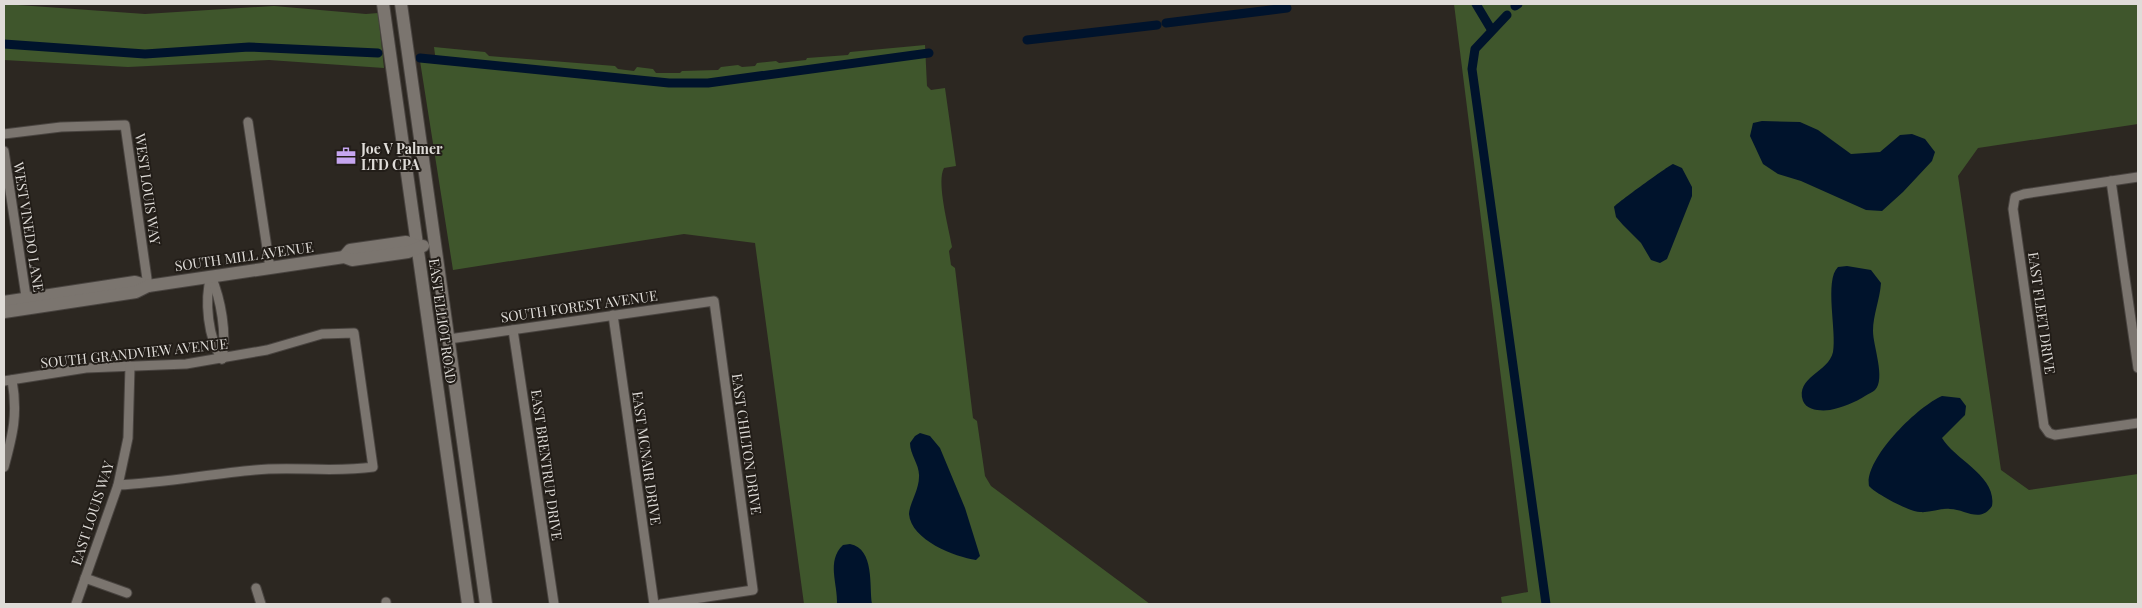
<svg xmlns="http://www.w3.org/2000/svg" width="2142" height="608" font-family="'Playfair Display',serif">
<style>
.green{fill:#3f562c}
.water{fill:#00132c}
.lines{fill:none;stroke-linecap:round;stroke-linejoin:round}
.canal{stroke:#00132c;stroke-width:9}
.street-casing{stroke:#494440;stroke-width:11}
.secondary-casing{stroke:#494440;stroke-width:14}
.street{stroke:#7b756f;stroke-width:9}
.secondary{stroke:#7b756f;stroke-width:12}
.labels{text-anchor:middle;dominant-baseline:central;stroke-width:4;stroke-linejoin:round;paint-order:stroke}
.poi-label{font-size:14px;font-weight:bold;fill:#dfdcd8;stroke:#221d18;text-anchor:start}
.street-label{font-size:14px;fill:#dfdcd8;stroke:#221d18}
</style>
<rect width="100%" height="100%" fill="#2c2721"/>
<!-- green -->
<g class="green">
<path d="M 4,4 L 145,14 L 274,6 L 366,14 L 378,13 L 384,68 L 269,60 L 128,67 L 4,60 Z"/>
<path d="M 1454,4 L 2138,4 L 2138,124 L 1978,148 L 1958,176 L 2001,470 L 2029,490 L 2138,474 L 2138,604 L 1502,604 L 1501,597 L 1528,592 Z"/>
<path d="M 925,45 L 927,86 L 931,90 L 945,88 L 956,166 L 944,168 C 936,182 949,229 952,247 L 949,251 L 951,265 L 955,268 L 973,418 L 977,421 L 985,476 L 991,486 L 1150,604 L 804,604 L 755,243 L 684,234 L 453,270 L 420,61 L 436,62 L 434,47 L 485,52 L 489,56 L 615,66 L 618,69 L 634,71 L 637,67 L 653,69 L 656,73 L 680,73 L 682,71 L 718,70 L 721,67 L 738,65 L 742,67 L 755,66 L 757,63 L 776,61 L 779,63 L 806,60 L 807,58 L 848,55 L 850,52 Z"/>
</g>
<!-- water -->
<g class="water">
<path d="M 1762,121 L 1800,122 L 1818,130 L 1851,154 L 1880,152 L 1900,135 L 1912,134 L 1925,139 L 1935,152 L 1932,161 L 1903,192 L 1882,211 L 1866,210 L 1801,181 L 1778,174 L 1763,164 L 1750,136 L 1753,123 Z"/>
<path d="M 1673,164 L 1682,168 L 1692,187 L 1692,196 L 1667,259 L 1660,263 L 1651,260 L 1641,243 L 1623,225 L 1616,217 L 1614,207 C 1617,203 1668,166 1673,164 Z"/>
<path d="M 1847,266 L 1871,270 L 1881,283 C 1880,299 1873,315 1873,331 C 1873,346 1886,379 1875,390 C 1873,392 1868,394 1865,396 C 1856,402 1841,408 1830,410 C 1822,411 1807,411 1803,401 C 1795,377 1829,372 1833,352 C 1837,332 1824,280 1838,267 Z"/>
<path d="M 1942,396 L 1960,398 L 1966,406 L 1965,415 L 1942,438 C 1955,460 1997,476 1992,506 C 1980,524 1965,509 1950,509 C 1940,508 1930,513 1920,512 C 1910,512 1876,494 1869,486 C 1864,459 1918,406 1942,396 Z"/>
<path d="M 920,433 L 930,436 L 940,448 L 965,508 L 980,556 L 976,560 C 955,557 911,540 909,514 C 909,505 919,490 919,477 C 920,465 910,455 910,443 L 915,436 Z"/>
<path d="M 850,544 C 875,549 869,586 872,604 L 837,604 C 838,584 826,561 843,545 Z"/>
</g>
<g class="lines">
<!-- canal -->
<g class="canal">
<path d="M 1476,4 L 1491,29"/>
<path d="M 1515,6 L 1518,4"/>
<path d="M 1507,15 L 1475,49 L 1472,69 L 1546,604"/>
<path d="M 1166,23 L 1287,8"/>
<path d="M 1027,40 L 1157,25"/>
<path d="M 4,44 L 145,54 L 249,47 L 378,53"/>
<path d="M 420,58 L 669,83 L 708,83 L 929,53"/>
</g>
<defs>
<g id="street">
<path d="M 248,122 L 270,268"/>
<path d="M 4,134 L 61,127 L 125,125 L 148,286"/>
<path d="M 4,151 L 27,303"/>
<path d="M 2138,177 L 2024,194 L 2015,197 L 2013,209 L 2044,426 L 2049,433 L 2055,435 L 2138,423"/>
<path d="M 2111,181 L 2138,368"/>
<path d="M 211,276 C 204,301 208,338 222,359"/>
<path d="M 211,276 C 221,300 227,333 222,359"/>
<path d="M 613,315 L 654,604"/>
<path d="M 513,330 L 554,604"/>
<path d="M 449,339 L 714,301 L 753,590 L 661,604"/>
<path d="M 4,381 L 86,368 L 186,364 L 267,350 L 322,334 L 354,333 L 373,467 C 333,473 294,466 255,470 C 209,474 164,483 118,485"/>
<path d="M 4,467 C 13,434 18,414 12,380"/>
<path d="M 85,578 L 127,593"/>
<path d="M 256,588 L 261,604"/>
<path d="M 386,602 L 386,604"/>
<path d="M 76,604 L 118,485 L 128,438 L 130,366"/>
</g>
<g id="secondary">
<path d="M 383,4 L 468,604"/>
<path d="M 401,4 L 486,604"/>
<path d="M 344,257 L 350,250 L 406,242 L 417,246"/>
<path d="M 4,302 L 135,282 L 148,286"/>
<path d="M 4,312 L 136,292 L 148,286 L 344,257 L 352,260 L 408,252 L 423,246"/>
</g>
</defs>
<!-- street casing -->
<use href="#street" class="street-casing"/>
<!-- secondary casing -->
<use href="#secondary" class="secondary-casing"/>
<!-- street -->
<use href="#street" class="street"/>
<!-- secondary -->
<use href="#secondary" class="secondary"/>
</g>
<!-- icons -->
<defs>
<symbol id="office-bare" viewBox="-9 -9 18 18"><path d="M-6-3h4V-5.5h4V-3h4V5H-6ZM-1-4.5V-3h2v-1.5ZM-6 0V1H6V0Z" fill="#c6a6f0" stroke="#221d18" stroke-width="2.5" paint-order="stroke"/></symbol>
</defs>
<g fill-rule="evenodd">
<use href="#office-bare" x="332" y="142" width="28" height="28"/>
</g>
<g class="labels">
<!-- poi labels -->
<g class="poi-label">
<text x="361" y="148">Joe V Palmer<tspan x="361" dy="16">LTD CPA</tspan></text>
</g>
<!-- street labels -->
<g class="street-label">
<text transform="translate(148 189) rotate(82)">WEST LOUIS WAY</text>
<text transform="translate(29 227) rotate(81)">WEST VINEDO LANE</text>
<text transform="translate(244 256) rotate(-8)">SOUTH MILL AVENUE</text>
<text transform="translate(579 306) rotate(-8)">SOUTH FOREST AVENUE</text>
<text transform="translate(2042 313) rotate(82)">EAST FLEET DRIVE</text>
<text transform="translate(443 321) rotate(82)">EAST ELLIOT ROAD</text>
<text transform="translate(134 353) rotate(-6)">SOUTH GRANDVIEW AVENUE</text>
<text transform="translate(747 444) rotate(82)">EAST CHILTON DRIVE</text>
<text transform="translate(647 458) rotate(82)">EAST MCNAIR DRIVE</text>
<text transform="translate(547 465) rotate(82)">EAST BRENTRUP DRIVE</text>
<text transform="translate(92 513) rotate(-72)">EAST LOUIS WAY</text>
</g>
</g>
<!-- border -->
<rect width="2142" height="608" fill="none" stroke="#dfdcd8" stroke-width="10"/>
</svg>
